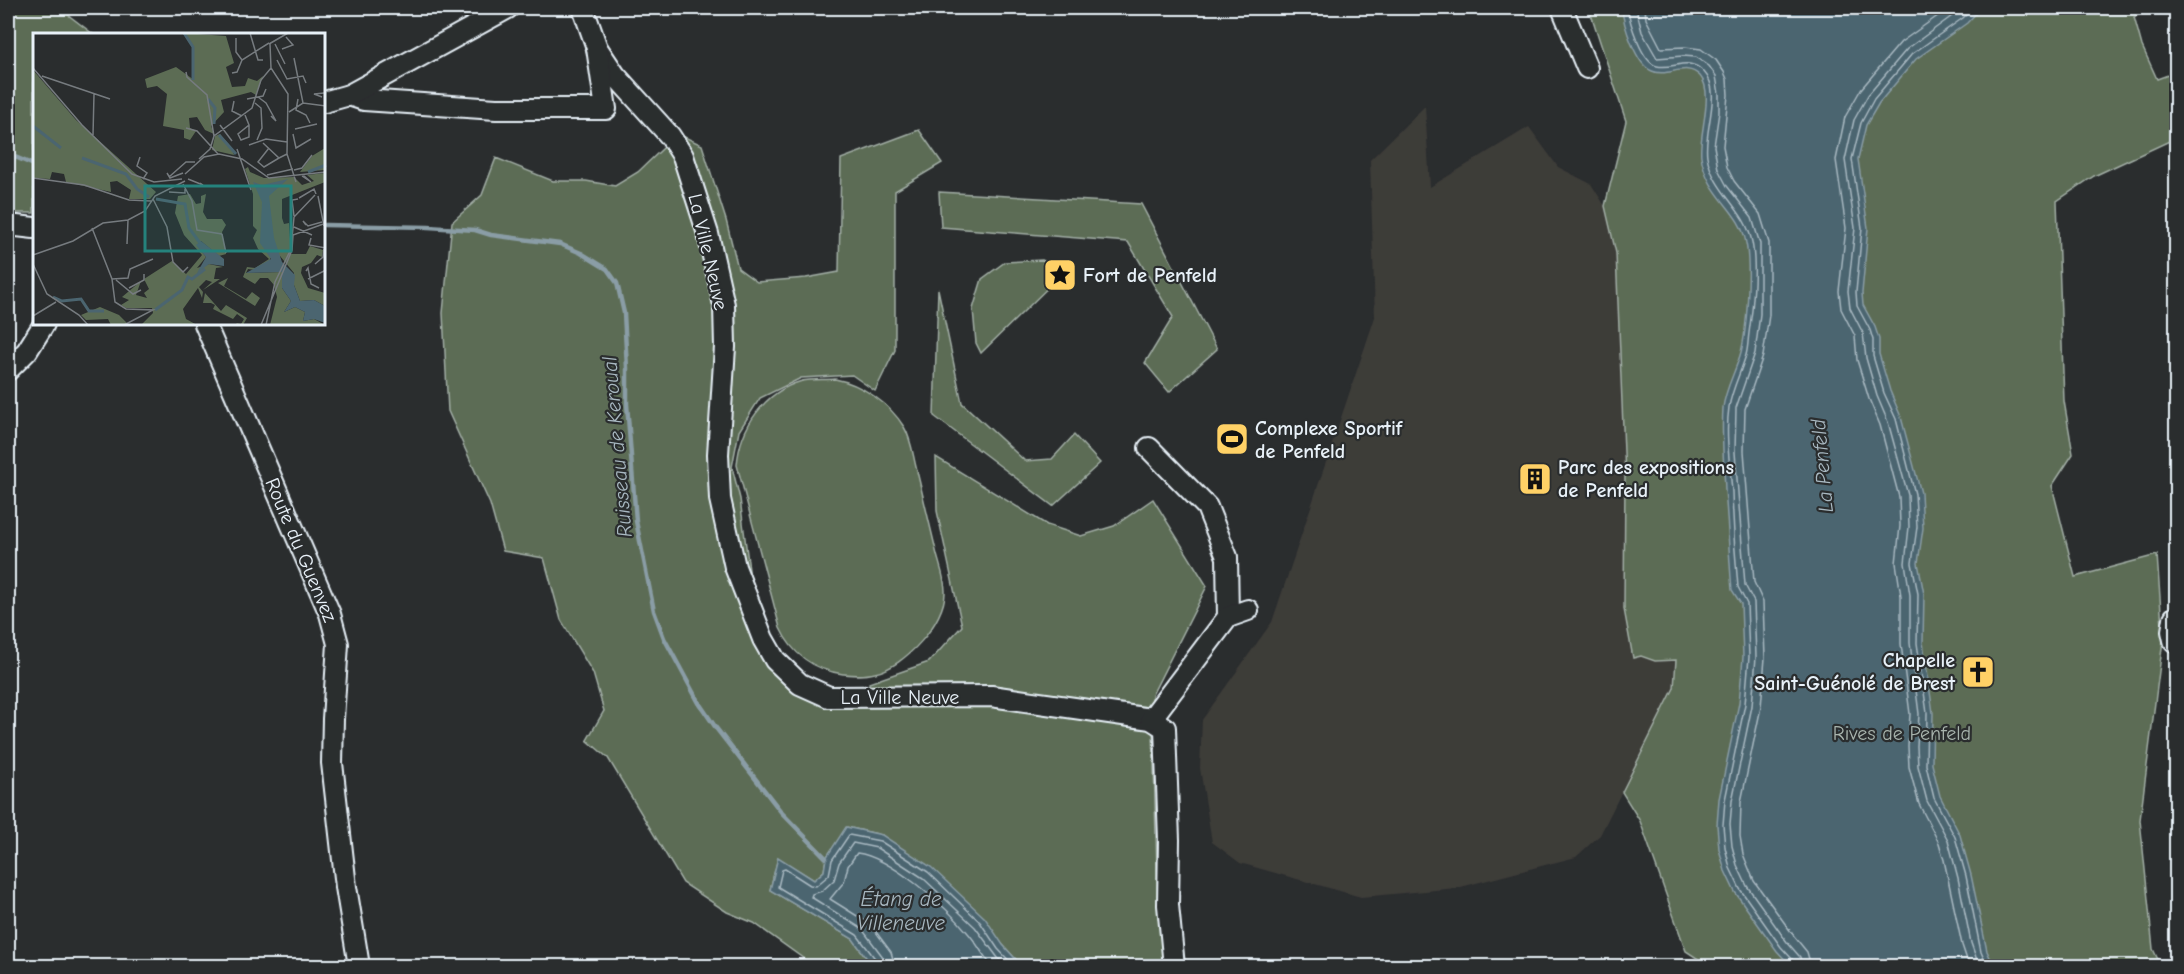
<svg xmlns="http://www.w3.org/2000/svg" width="2184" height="974" font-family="'Comic Neue',sans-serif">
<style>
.built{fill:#3e3c39}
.green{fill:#5c6c54;stroke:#a2aea6;stroke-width:1.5}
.water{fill:#4b6570;stroke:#8a9da6;stroke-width:1.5}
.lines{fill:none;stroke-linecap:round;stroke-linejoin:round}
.shore{stroke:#a9b9c2;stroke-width:1.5}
.stream{stroke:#8a9da6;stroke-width:4.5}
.minor-casing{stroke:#e8f1f8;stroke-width:24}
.major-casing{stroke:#e8f1f8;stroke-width:28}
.minor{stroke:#2a2d2e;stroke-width:20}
.major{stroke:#2a2d2e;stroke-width:24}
.labels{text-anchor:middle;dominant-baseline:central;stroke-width:4.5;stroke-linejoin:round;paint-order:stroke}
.street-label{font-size:20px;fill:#e8f1f8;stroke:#2a2d2e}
.poi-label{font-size:20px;font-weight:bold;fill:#e8f1f8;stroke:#2a2d2e;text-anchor:start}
.park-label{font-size:20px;fill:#a9b5ae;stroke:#2a2d2e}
.water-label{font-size:21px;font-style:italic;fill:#a9b9c2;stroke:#2a2d2e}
.inset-river{fill:none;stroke:#4b6570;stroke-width:3}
.inset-road{fill:none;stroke:#767b7f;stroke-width:1.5}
.view{fill:#25827c;fill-opacity:0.15;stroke:#25827c;stroke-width:3}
.inset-edge{fill:none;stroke:#e8f1f8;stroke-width:3}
</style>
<rect width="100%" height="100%" fill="#2a2d2e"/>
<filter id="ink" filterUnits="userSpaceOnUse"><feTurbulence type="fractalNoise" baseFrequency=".0167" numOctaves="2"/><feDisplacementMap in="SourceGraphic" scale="12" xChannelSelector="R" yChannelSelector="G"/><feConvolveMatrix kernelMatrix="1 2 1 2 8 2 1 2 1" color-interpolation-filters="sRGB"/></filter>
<g filter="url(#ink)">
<!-- built -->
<path class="built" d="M 1425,106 L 1430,187 L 1529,127 L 1558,167 L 1591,184 L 1605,206 L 1616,253 L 1622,364 L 1625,477 L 1624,609 L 1633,658 L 1641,656 L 1655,661 L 1677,659 L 1674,688 L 1600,835 L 1576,857 L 1457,888 L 1361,897 L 1240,863 L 1212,842 L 1200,768 L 1202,720 L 1272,622 L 1375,317 L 1370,160 Z"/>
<!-- green -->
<g class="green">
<path d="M 8,8 L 59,8 L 93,34 L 34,34 L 34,213 L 8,213 Z"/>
<path d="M 1589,8 L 2147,8 L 2134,17 L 2142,46 L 2157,79 L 2176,72 L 2176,138 L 2094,176 L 2057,201 L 2064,401 L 2073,454 L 2052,486 L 2075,577 L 2157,555 L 2163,640 L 2140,820 L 2153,949 L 2161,966 L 1709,966 L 1686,951 L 1640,821 L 1622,792 L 1674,688 L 1676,660 L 1655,661 L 1641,656 L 1633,658 L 1624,609 L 1625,477 L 1616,253 L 1605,206 L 1626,121 Z"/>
<path d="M 919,130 L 942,163 L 895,191 L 895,350 L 875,391 L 852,375 L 801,378 L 760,398 L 739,431 L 732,467 L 740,499 L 755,617 L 800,684 L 871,698 L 869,683 L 929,662 L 962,626 L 937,511 L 936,457 L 1047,525 L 1081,536 L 1114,526 L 1153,499 L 1207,586 L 1152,695 L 1158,906 L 1169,966 L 1022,966 L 1003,945 L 882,835 L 847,827 L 826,858 L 824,871 L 814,880 L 778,858 L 770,890 L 853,939 L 868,960 L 875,966 L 814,966 L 754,923 L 727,912 L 683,883 L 608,758 L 587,740 L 604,711 L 593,673 L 561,620 L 544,558 L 503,551 L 490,504 L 448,411 L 443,313 L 452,222 L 482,195 L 496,158 L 553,181 L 586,181 L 615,186 L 638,172 L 678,134 L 702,145 L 726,220 L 738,268 L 757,282 L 806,278 L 839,272 L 841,159 Z"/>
<path d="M 939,192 L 1141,204 L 1217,349 L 1169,392 L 1145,363 L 1173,317 L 1128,242 L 941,227 Z"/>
<path d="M 1042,260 L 1064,272 L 981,353 L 976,343 L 973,309 L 982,279 L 1005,262 Z"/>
<path d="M 938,289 L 962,403 L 1025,461 L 1052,459 L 1074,435 L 1100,463 L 1053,506 L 934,416 Z"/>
<path d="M 835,379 C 862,384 890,404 904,427 C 911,438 913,455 916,467 C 923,496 930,526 937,555 C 940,566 945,580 945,591 C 946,622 904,667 875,673 C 864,676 854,675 843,674 C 814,670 792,654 780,628 L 737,465 C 740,427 764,392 802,381 C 812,379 825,380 835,379 Z"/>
</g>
<!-- water -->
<g class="water">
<path d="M 1622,8 L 1981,8 L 1967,23 L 1916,59 L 1879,103 L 1866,125 L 1858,159 L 1868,228 L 1862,293 L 1863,305 L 1875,327 L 1879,339 L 1879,354 L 1890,391 L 1901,417 L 1921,493 L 1923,528 L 1918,563 L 1924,594 L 1923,642 L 1933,713 L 1932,764 L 1940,796 L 1960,835 L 1971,875 L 1987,951 L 1994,966 L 1791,966 L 1777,951 L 1735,892 L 1725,871 L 1719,849 L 1717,825 L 1719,799 L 1739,703 L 1743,657 L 1741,604 L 1732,590 C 1729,557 1728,523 1725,490 C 1724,462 1721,436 1723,408 C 1725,389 1736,371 1741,352 C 1747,329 1751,267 1746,243 C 1740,209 1707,197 1701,156 C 1698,135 1715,93 1700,76 C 1686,61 1668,78 1652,71 C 1636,65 1623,24 1622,8 Z"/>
<path d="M 846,827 L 882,835 L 931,867 L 985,918 L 1003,945 L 1022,966 L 875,966 L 868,960 L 853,939 L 770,890 L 778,857 L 814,880 L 824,871 L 826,858 Z"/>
</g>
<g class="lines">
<!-- shore -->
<g class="shore">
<path d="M 1628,8 C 1629,21 1642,63 1657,66 C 1674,70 1688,55 1704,72 C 1723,92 1703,131 1707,156 C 1713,192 1745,208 1752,242 C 1757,267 1753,308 1749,333 C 1748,340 1748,348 1746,355 C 1741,372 1732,389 1729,407 C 1725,435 1730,464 1732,492 C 1733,524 1735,556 1738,587 L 1747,604 L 1749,657 L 1745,704 L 1725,800 L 1723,825 L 1725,847 L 1730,868 L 1740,889 L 1781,947 L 1794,961 L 1795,966"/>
<path d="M 1636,8 L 1642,32 L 1657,58 L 1683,56 L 1696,57 L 1709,66 L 1716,76 L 1719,94 L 1719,112 L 1714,146 L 1718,169 L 1727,186 L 1752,218 L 1760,244 L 1760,314 L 1755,353 L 1736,408 L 1735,452 L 1745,585 L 1754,602 L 1756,657 L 1752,706 L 1732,801 L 1730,824 L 1732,846 L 1737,865 L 1747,886 L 1787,942 L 1800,957 L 1802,966"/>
<path d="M 1645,8 L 1646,19 L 1661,48 L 1685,47 L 1701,49 L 1716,60 L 1724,72 L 1727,79 L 1728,95 L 1723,146 L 1727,167 L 1734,181 L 1760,214 L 1769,243 L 1769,315 L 1763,356 L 1745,409 L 1744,451 L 1754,582 L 1763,602 L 1765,658 L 1761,707 L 1741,802 L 1740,836 L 1743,854 L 1754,881 L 1794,936 L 1807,952 L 1811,966"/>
<path d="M 1949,8 L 1901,42 L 1861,89 L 1845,117 L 1836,160 L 1846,228 L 1839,291 L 1841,309 L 1855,336 L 1857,360 L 1869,399 L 1880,425 L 1899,497 L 1900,526 L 1896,563 L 1901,596 L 1901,644 L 1910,714 L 1908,746 L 1909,767 L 1919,804 L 1939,843 L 1944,860 L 1962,945 L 1969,966"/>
<path d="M 1963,8 L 1907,49 L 1868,95 L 1854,120 L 1845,160 L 1855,228 L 1848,291 L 1850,308 L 1863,333 L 1866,358 L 1877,396 L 1888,422 L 1908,495 L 1909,527 L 1905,563 L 1910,595 L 1910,643 L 1919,714 L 1917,746 L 1918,766 L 1927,801 L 1948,840 L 1958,878 L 1971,943 L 1979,966"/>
<path d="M 1973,8 L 1963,18 L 1912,54 L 1874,99 L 1861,123 L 1852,159 L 1862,228 L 1856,292 L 1857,306 L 1870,330 L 1873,340 L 1873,356 L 1884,393 L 1896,419 L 1915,494 L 1917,527 L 1912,563 L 1918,594 L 1917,643 L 1927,713 L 1926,765 L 1934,798 L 1955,837 L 1966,876 L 1981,952 L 1987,966"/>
<path d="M 878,966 L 877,961 L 857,935 L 778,887 L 782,870 L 785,869 L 810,885 L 816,886 L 829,875 L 832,860 L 849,835 L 880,841 L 928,872 L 980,922 L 998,949 L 1014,966"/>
<path d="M 886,966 L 883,957 L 862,929 L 811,897 L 812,894 L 822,891 L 834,880 L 839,863 L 853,843 L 877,848 L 923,878 L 975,927 L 1004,966"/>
<path d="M 895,966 L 891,952 L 870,924 L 830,899 L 844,882 L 848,866 L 857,853 C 890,857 947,907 968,933 C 977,943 983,956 992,966"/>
</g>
<!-- stream -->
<g class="stream">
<path d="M 8,154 L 34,165"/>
<path d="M 324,225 L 428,227 L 475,230 L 491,235 L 560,244 L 581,253 L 607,269 L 617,283 L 624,313 L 627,368 L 627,404 L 636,521 L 654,611 L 664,638 L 699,703 L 716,728 L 782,813 L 826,858"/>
</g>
<defs>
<g id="minor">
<path d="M 1562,8 L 1587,68"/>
<path d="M 597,48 L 615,75 L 670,136 L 683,156 L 708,234 L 724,305 L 725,347 L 718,454 L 720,499 L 735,567 L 763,639 L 775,660 L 800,684 L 829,697 L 991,696 L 1151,719 L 1165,728 L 1169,840 L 1168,905 L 1174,966"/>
<path d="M 349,95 L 364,100 L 496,109 L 606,109 L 597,48 L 583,8"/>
<path d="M 324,102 L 349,95 L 508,8"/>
<path d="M 8,225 L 34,228"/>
<path d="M 205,324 L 330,614 L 338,644 L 333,719 L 332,763 L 346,887 L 359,966"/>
<path d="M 8,370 L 27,351 L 44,324"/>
<path d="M 1149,448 L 1207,507 L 1227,557 L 1228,617"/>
<path d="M 1151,719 L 1228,617 L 1248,610"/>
</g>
<path id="major" d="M 2176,619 L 2174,631 L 2176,640"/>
</defs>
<!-- minor casing -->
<use href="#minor" class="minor-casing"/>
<!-- major casing -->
<use href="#major" class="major-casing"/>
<!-- minor -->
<use href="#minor" class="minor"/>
<!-- major -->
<use href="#major" class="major"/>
</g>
</g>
<!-- icons -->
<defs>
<symbol id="sight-square" viewBox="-11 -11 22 22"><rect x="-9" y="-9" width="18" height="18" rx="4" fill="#ffd166" stroke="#2a2d2e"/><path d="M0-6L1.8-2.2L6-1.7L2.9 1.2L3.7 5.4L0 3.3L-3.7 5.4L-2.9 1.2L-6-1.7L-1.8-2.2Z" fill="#111"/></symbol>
<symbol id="stadium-square" viewBox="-11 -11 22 22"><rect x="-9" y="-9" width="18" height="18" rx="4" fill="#ffd166" stroke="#2a2d2e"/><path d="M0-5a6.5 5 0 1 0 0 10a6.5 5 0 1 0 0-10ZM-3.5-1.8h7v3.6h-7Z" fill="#111"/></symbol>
<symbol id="building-square" viewBox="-11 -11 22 22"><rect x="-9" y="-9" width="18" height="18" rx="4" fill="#ffd166" stroke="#2a2d2e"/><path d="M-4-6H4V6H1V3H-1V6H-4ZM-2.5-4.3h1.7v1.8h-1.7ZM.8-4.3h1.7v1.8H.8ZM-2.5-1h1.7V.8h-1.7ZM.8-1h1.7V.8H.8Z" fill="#111"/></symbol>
<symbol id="church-square" viewBox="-11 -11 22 22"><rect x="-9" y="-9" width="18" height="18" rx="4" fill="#ffd166" stroke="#2a2d2e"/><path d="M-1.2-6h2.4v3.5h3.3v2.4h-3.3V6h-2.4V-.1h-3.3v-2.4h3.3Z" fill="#111"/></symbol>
</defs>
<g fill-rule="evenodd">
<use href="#sight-square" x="1041" y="256" width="38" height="38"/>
<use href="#stadium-square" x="1213" y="420" width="38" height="38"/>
<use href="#building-square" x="1516" y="460" width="38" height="38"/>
<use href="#church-square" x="1959" y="653" width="38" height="38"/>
</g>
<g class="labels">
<!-- street labels -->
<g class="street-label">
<text transform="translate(708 252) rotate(77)">La Ville Neuve</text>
<text transform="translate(301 550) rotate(67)">Route du Guenvez</text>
<text x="900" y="697">La Ville Neuve</text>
</g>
<!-- poi labels -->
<g class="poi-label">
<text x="1083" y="275">Fort de Penfeld</text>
<text x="1255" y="428">Complexe Sportif<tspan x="1255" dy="23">de Penfeld</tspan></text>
<text x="1558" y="467">Parc des expositions<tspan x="1558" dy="23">de Penfeld</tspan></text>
<text x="1955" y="660" text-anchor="end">Chapelle<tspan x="1955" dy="23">Saint-Guénolé de Brest</tspan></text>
</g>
<!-- park labels -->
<g class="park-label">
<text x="1902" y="733">Rives de Penfeld</text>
</g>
<!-- water labels -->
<g class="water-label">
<text transform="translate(617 447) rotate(-95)">Ruisseau de Keroual</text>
<text transform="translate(1822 466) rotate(-95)">La Penfeld</text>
<text x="901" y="899">Étang de<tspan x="901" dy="24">Villeneuve</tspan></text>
</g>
</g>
<!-- overview -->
<g transform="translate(33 33)">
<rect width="292" height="292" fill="#2a2d2e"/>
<path d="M 151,0 L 193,3 L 201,30 L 193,34 L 199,54 L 212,53 L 215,45 L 224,48 L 230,43 L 223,62 L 218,59 L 188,67 L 191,79 L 178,93 L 181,101 L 172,97 L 164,84 L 156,85 L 157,95 L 163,98 L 157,107 L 151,105 L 151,115 L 151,97 L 130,93 L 134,61 L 124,53 L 114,55 L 112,46 L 143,34 L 161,47 L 160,15 ZM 0,37 L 43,87 L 123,159 L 117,166 L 96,166 L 98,157 L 84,148 L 77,149 L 78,159 L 33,149 L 31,141 L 19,139 L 17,146 L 0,145 ZM 187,101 L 199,115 L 201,122 L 179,117 L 182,103 ZM 292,105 L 292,137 L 267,139 L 279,123 L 292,115 ZM 215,134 L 217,139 L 231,145 L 261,144 L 269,152 L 281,148 L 274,142 L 292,140 L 292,149 L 249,166 L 249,185 L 251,191 L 256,190 L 258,221 L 273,221 L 277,213 L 290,217 L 289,224 L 284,222 L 278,230 L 269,234 L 268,240 L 275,255 L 292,260 L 292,273 L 281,267 L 267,268 L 261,252 L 261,240 L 247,223 L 238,224 L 235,231 L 222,237 L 215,236 L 213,240 L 249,239 L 249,255 L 258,268 L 251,279 L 262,274 L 272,279 L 270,288 L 281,286 L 292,292 L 237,292 L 244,264 L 241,252 L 235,245 L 227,245 L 222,251 L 210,244 L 214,234 L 222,235 L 236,226 L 225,216 L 220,205 L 224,197 L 220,193 L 220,161 L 212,136 ZM 157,161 L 163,171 L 168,170 L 168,163 L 173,161 L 170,179 L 174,186 L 189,186 L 193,192 L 189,199 L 193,221 L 186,223 L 168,208 L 164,212 L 173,224 L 164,235 L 176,231 L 190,234 L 183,235 L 181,246 L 187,246 L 170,257 L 179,249 L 173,247 L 166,254 L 170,259 L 169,265 L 165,255 L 150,276 L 153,286 L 164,292 L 108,292 L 120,280 L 119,275 L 93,275 L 88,272 L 96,267 L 89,264 L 108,248 L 103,262 L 114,265 L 111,260 L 116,256 L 111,246 L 139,228 L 153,241 L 169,222 L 151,202 L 142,180 L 145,163 ZM 195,245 L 191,253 L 213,266 L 219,259 L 227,265 L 222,273 L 185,250 ZM 172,260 L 188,278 L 193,272 L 214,285 L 210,292 L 205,292 L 203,290 L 208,291 L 211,286 L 204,281 L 200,286 L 180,276 L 182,272 L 178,270 L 170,270 ZM 67,274 L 86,282 L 96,292 L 78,292 L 75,286 L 53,287 L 48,282 Z" fill="#5c6c54"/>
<path d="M 255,146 L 236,163 L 241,205 L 249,229 L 262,242 L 261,252 L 267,268 L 281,267 L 292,273 L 292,290 L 281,286 L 270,288 L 272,279 L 262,274 L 251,279 L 258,268 L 249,255 L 249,239 L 213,240 L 238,226 L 227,210 L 229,169 L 220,149 L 229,152 ZM 168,208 L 191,226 L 191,233 L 176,231 L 164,240 L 173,224 L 163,212 Z" fill="#4b6570"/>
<path class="inset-river" d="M 151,0 L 160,14 L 160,47M 175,66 L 182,75 L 181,91M 0,93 L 28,115M 186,102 L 203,121M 49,125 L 93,141 L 104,156 L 116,164M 275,139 L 293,132M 123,166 L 152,171 L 156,195 L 167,210M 20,264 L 29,268 L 48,266 L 56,278 L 71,278M 122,277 L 149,257 L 155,244 L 159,246 L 172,236"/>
<path class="inset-road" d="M 217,0 L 225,27 L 230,27M 203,5 L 203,19 L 209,27M 236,11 L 255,0M 237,11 L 238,35 L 255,61 L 254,121 L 263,149M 242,11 L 252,31M 249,16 L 260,12 L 253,4M 261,25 L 270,70M 244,27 L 254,46 L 270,43 L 273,50M 0,35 L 49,92 L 99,141 L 121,149 L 149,146M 153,39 L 154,44 L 174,62 L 181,103M 199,40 L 204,39 L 209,27 L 236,10M 9,43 L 77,66M 225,64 L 233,70 L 243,88 L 238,83M 289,64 L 281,61 L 291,60M 214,66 L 230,63 L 233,56M 265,66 L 263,77 L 273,82 L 277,90M 201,68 L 199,78 L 209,83M 222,70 L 228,75 L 229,95 L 224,107M 256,79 L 270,70 L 293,73M 212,82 L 216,92 L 205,101 L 208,107 L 216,104 L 216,92M 187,92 L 199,108M 153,95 L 164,98 L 185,121M 262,96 L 284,91M 260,101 L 263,115 L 278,106M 60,102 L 61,61M 230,110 L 246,125 L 254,121M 216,112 L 233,106 L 254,109M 236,115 L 225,129 L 231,134 L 246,125M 204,116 L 218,157M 107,124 L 104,133 L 114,140 L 110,146M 166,126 L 177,116 L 181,103 L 219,75 L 228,47 L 238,35M 261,137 L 269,135 L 279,122M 134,140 L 137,145 L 150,140M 152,141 L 171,124 L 186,121 L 209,126 L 236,145 L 293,139M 234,142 L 260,136M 269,143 L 278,149 L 270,142M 136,144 L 153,129 L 162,129M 0,145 L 51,152 L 96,167 L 118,168M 155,146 L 170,152 L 167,150M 150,151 L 159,168 L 164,197 L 189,201M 136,159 L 152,160 L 152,156M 285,163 L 291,193M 266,165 L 281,156 L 283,161M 120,166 L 134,194 L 140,229 L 150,239 L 155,234M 261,183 L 259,167 L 265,166M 273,192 L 270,188 L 275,193 L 289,189M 261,194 L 279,202M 59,195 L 79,246 L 82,269 L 93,276 L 120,277 L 91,292M 189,201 L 193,220M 278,205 L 276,212 L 293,215M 94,211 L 95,187M 0,222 L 40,208 L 70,190 L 95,187 L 112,178 L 122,163 L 152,148M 0,231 L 14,261 L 46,282 L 55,292M 282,231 L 290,224 L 291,216M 273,238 L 275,235 L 278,251 L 286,255M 79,246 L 95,245 L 97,236 L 120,226M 275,246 L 293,237M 83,247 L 100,261 L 108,257M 96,255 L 111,247 L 111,241M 0,283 L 23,269M 228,292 L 259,217 L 260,202 L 293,190M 233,292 L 242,249 L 258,216 L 261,184 L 282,162"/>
<path class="view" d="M 112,153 L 258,153 L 258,218 L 112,218 Z"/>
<rect width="292" height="292" class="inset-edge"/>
</g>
<!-- margin -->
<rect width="2184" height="974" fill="none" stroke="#2a2d2e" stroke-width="30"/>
<rect x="15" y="15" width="2154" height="944" fill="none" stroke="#e8f1f8" stroke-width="2" filter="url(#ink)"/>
</svg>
